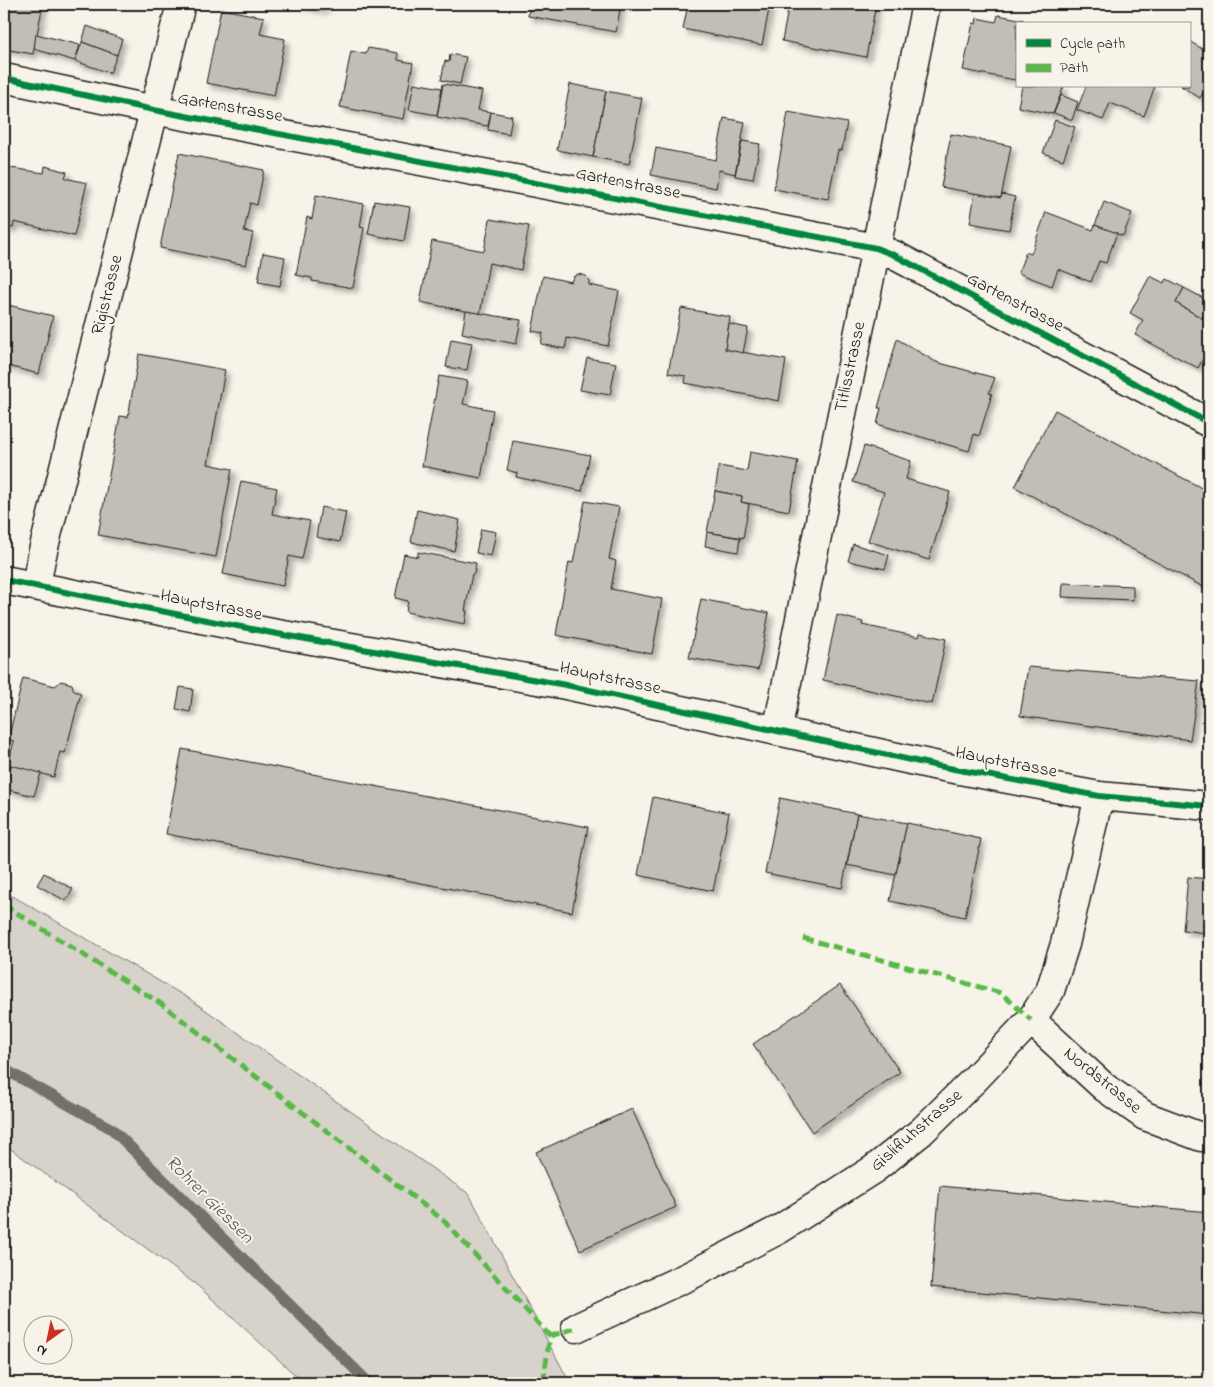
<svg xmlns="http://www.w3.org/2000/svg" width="1213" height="1387" font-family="'Indie Flower',sans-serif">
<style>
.green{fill:#d7d3cb;stroke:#7a7874}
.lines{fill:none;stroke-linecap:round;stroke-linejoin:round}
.stream{stroke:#72716c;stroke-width:11}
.building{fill:#c0beb5;stroke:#1c1c1c;filter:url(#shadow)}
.minor-casing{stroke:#1c1c1c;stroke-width:31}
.major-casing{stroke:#1c1c1c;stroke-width:31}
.minor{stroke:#f7f3e8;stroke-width:28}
.major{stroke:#f7f3e8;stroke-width:28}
.quiet{stroke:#58b947;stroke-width:5;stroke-dasharray:10 5;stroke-linecap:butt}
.cycleway-casing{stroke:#f7f3e8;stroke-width:9}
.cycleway{stroke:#00873e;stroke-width:6}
.labels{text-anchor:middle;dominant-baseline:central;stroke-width:4;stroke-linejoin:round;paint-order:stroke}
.street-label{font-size:18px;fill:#1c1c1c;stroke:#f7f3e8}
.water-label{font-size:19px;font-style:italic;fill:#565452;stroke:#f7f3e8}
</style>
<defs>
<filter id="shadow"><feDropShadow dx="4.5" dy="4.5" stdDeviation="2.5" flood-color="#0004"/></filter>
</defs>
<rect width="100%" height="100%" fill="#f7f3e8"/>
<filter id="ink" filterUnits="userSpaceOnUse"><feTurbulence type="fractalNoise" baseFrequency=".02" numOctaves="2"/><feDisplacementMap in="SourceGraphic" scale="10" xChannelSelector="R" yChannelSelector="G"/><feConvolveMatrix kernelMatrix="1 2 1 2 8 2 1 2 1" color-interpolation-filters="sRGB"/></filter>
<g filter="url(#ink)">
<!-- green -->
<path class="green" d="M 4,891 L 190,999 L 469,1194 L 570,1383 L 304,1383 L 198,1286 L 4,1144 Z"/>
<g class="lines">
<!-- stream -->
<path class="stream" d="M 4,1069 L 112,1129 L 369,1383"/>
</g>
<!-- building -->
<g class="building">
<path d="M 4,4 L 43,4 L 33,54 L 4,49 Z"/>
<path d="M 297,4 L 324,4 L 323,10 Z"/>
<path d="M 530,4 L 621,4 L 616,32 L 528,16 Z"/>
<path d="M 688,4 L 770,4 L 762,45 L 683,29 Z"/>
<path d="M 789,4 L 876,4 L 866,57 L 782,41 Z"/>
<path d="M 221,9 L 264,17 L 260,34 L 285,39 L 274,96 L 206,83 Z"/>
<path d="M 998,15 L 1024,20 L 1023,24 L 1017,24 L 1015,80 L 963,70 L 973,23 L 976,24 L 977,18 L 996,22 Z"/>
<path d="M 87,26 L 122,39 L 117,55 L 82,42 Z"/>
<path d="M 36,34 L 80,45 L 75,61 L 34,49 Z"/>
<path d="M 1189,41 L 1209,53 L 1209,83 L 1200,98 L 1181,86 L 1189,86 Z"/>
<path d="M 82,42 L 117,55 L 110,73 L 75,61 Z"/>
<path d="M 368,48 L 398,53 L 398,60 L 413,63 L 403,119 L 340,107 L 351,51 L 366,54 Z"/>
<path d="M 450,54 L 466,57 L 460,84 L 441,80 L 445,61 L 449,62 Z"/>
<path d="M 414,83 L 442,88 L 437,115 L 409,110 Z"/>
<path d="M 443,84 L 482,91 L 478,110 L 491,112 L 488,126 L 437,117 Z"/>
<path d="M 570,84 L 606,91 L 593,157 L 557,150 Z"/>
<path d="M 1022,86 L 1064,86 L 1053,114 L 1018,107 Z"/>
<path d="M 1086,86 L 1155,86 L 1144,116 L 1110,103 L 1103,120 L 1077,110 Z"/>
<path d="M 606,91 L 642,98 L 629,164 L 593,157 Z"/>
<path d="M 1061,95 L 1078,102 L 1072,120 L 1054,113 Z"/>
<path d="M 491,112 L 512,116 L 509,134 L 488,130 Z"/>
<path d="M 788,112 L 847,123 L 842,150 L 838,150 L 828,199 L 774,189 Z"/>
<path d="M 724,118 L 745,122 L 735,174 L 719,170 L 716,188 L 651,175 L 656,148 L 716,160 Z"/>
<path d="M 1055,120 L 1075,127 L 1063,160 L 1043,153 Z"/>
<path d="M 951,134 L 1011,146 L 1001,198 L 941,187 Z"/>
<path d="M 742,141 L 760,144 L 753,179 L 735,176 Z"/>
<path d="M 179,153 L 264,170 L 257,205 L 250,203 L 244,231 L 253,233 L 246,265 L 160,248 Z"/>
<path d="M 45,166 L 67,172 L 65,178 L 87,183 L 74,236 L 14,222 L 13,228 L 4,226 L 4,167 L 44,173 Z"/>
<path d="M 975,193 L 1001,198 L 1002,194 L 1015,197 L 1009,230 L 970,223 Z"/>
<path d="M 316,195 L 364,204 L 360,227 L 364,228 L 353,288 L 312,281 L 312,278 L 296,275 L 307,217 L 312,219 Z"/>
<path d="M 374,201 L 410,207 L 404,241 L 368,234 Z"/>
<path d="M 1104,202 L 1132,213 L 1123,236 L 1095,225 Z"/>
<path d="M 1046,212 L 1093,230 L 1095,225 L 1117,233 L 1106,263 L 1099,261 L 1091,282 L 1058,269 L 1052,286 L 1018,273 L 1026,252 L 1031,254 Z"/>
<path d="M 490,219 L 529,226 L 521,270 L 489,263 L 480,314 L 420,302 L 432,241 L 484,251 Z"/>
<path d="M 263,253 L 285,257 L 280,286 L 258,282 Z"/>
<path d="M 578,274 L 586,276 L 589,281 L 589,285 L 619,291 L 608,346 L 567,338 L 565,349 L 541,344 L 543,333 L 532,331 L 543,276 L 571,282 L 573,277 Z"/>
<path d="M 1150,276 L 1164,283 L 1167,279 L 1184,288 L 1176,303 L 1209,322 L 1209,347 L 1198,368 L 1135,335 L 1143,320 L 1130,313 Z"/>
<path d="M 1184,288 L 1209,301 L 1202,318 L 1176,303 Z"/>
<path d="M 4,304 L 53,316 L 39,374 L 4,365 Z"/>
<path d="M 681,308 L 730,317 L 725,349 L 786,360 L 779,401 L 685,383 L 686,376 L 668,373 Z"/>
<path d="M 466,311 L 521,320 L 516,344 L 462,333 Z"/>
<path d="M 729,324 L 748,328 L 743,353 L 725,349 Z"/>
<path d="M 451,339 L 472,343 L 467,370 L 446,367 Z"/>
<path d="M 897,339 L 936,362 L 995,378 L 989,393 L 992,394 L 979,436 L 974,434 L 969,451 L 877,424 L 881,408 L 878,408 Z"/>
<path d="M 139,354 L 225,370 L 208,464 L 232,469 L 216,557 L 98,535 L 120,416 L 128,417 Z"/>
<path d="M 587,358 L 616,363 L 610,395 L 580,390 Z"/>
<path d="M 439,376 L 468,381 L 463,404 L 493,410 L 481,478 L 422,466 Z"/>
<path d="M 1055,410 L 1209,492 L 1209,590 L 1015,487 Z"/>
<path d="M 513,441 L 590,455 L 582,491 L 516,477 L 517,473 L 507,470 Z"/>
<path d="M 864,446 L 911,461 L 906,479 L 950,492 L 929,560 L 868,541 L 884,492 L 853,482 Z"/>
<path d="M 750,452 L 798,461 L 789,511 L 741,502 L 742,496 L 715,491 L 719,466 L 747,471 Z"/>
<path d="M 241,481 L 277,488 L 272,514 L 310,521 L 302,559 L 289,556 L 283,586 L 223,574 Z"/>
<path d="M 715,491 L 742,496 L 741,502 L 749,504 L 743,538 L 707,532 Z"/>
<path d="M 585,501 L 619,507 L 609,559 L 616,561 L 611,589 L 662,599 L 652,654 L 556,635 L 569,562 L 573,563 Z"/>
<path d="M 321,507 L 346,512 L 340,542 L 316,537 Z"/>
<path d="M 417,510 L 460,520 L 454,551 L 411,542 Z"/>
<path d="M 481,529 L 496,532 L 491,556 L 476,553 Z"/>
<path d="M 707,532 L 740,538 L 738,552 L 705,546 Z"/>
<path d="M 853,544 L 889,555 L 885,569 L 848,561 Z"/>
<path d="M 418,552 L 476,563 L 474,574 L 472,574 L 465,611 L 467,611 L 465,624 L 406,612 L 408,601 L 395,598 L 404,554 L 418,557 Z"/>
<path d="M 1063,583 L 1133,586 L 1133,600 L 1062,597 Z"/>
<path d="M 701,599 L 769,613 L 758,670 L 689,658 Z"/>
<path d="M 837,615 L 863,622 L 862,625 L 919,637 L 920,633 L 946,639 L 932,704 L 823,680 Z"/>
<path d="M 1028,667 L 1199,681 L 1190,740 L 1020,716 Z"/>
<path d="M 23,678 L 55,686 L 61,681 L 72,684 L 74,691 L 81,693 L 65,753 L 60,752 L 54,777 L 8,765 L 14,741 L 8,740 Z"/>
<path d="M 180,687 L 193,689 L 190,712 L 176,709 Z"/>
<path d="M 182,749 L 588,827 L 572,912 L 166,834 Z"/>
<path d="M 11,765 L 41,773 L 34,796 L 5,789 Z"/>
<path d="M 653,797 L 729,813 L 713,891 L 638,875 Z"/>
<path d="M 780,798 L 857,814 L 842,888 L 765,873 Z"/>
<path d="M 857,814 L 907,823 L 896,875 L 847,865 Z"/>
<path d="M 907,823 L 981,839 L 965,917 L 890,901 Z"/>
<path d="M 44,873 L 73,889 L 66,901 L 37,885 Z"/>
<path d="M 1188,877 L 1209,879 L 1209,940 L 1205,940 L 1206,933 L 1183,930 Z"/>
<path d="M 840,985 L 900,1072 L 812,1132 L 753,1044 Z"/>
<path d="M 1209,1033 L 1209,1066 L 1207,1065 Z"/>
<path d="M 632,1109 L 676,1207 L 580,1250 L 536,1152 Z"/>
<path d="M 940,1186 L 1209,1212 L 1209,1315 L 931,1287 Z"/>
</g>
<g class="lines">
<defs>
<g id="minor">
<path d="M 4,78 L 154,110 L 876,248 L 894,255 L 1209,423"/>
<path d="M 36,586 L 41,559 L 181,4"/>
<path d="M 777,731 L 926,4"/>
<path d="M 1031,1020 L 1104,1087 L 1145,1116 L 1201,1137 L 1209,1137"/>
<path d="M 576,1328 L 689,1276 L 780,1229 L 874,1169 L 921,1132 L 974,1080 L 1031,1020 L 1050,991 L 1065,944 L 1099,796"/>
</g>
<path id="major" d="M 4,580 L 272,633 L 566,685 L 938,766 L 1099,796 L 1209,806"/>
</defs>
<!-- minor casing -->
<use href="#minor" class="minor-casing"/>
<!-- major casing -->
<use href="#major" class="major-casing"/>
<!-- minor -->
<use href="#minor" class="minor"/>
<!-- major -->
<use href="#major" class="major"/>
<!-- quiet -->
<g class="quiet">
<path d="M 4,905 L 160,1003 L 443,1220 L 550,1336 L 543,1383"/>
<path d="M 803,938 L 1001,993 L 1031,1020"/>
<path d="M 550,1336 L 576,1328"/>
</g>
<defs>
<g id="cycleway">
<path d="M 4,78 L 154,110 L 876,248 L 894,255 L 1209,423"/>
<path d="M 4,580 L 272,633 L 566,685 L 938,766 L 1099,796 L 1209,806"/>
</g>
</defs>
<!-- cycleway casing -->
<use href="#cycleway" class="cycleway-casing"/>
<!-- cycleway -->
<use href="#cycleway" class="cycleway"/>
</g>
</g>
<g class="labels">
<!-- street labels -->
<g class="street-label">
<text transform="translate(230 108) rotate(10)">Gartenstrasse</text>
<text transform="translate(628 184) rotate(11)">Gartenstrasse</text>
<text transform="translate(108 295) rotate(-76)">Rigistrasse</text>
<text transform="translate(1015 303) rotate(28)">Gartenstrasse</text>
<text transform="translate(851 367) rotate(-78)">Titlisstrasse</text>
<text transform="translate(211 606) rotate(11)">Hauptstrasse</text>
<text transform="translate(610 679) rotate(12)">Hauptstrasse</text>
<text transform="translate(1006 763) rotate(11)">Hauptstrasse</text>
<text transform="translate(1102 1081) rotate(39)">Nordstrasse</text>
<text transform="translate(917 1131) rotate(-41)">Gislifluhstrasse</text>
</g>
<!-- water labels -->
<g class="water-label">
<text transform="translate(209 1200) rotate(45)">Rohrer Giessen</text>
</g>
</g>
<!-- margin -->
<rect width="1213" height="1387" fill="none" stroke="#f7f3e8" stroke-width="20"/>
<rect x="10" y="10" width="1193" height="1367" fill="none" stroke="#1c1c1c" stroke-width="2" filter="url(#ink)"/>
<!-- legend -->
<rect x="1016" y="22" width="175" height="65" fill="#f7f3e8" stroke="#9f9d96"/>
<rect x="1026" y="39" width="25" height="8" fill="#00873e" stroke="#9f9d96"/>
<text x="1060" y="48" font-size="15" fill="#1c1c1c">Cycle path</text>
<rect x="1026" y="64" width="25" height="8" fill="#58b947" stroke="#9f9d96"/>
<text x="1060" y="72" font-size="15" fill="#1c1c1c">Path</text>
<!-- north arrow -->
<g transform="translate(48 1340) rotate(213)"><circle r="24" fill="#f7f3e8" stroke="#9f9d96"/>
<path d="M0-4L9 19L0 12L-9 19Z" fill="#c8321e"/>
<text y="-8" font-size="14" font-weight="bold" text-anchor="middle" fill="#1c1c1c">N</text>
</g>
</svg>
